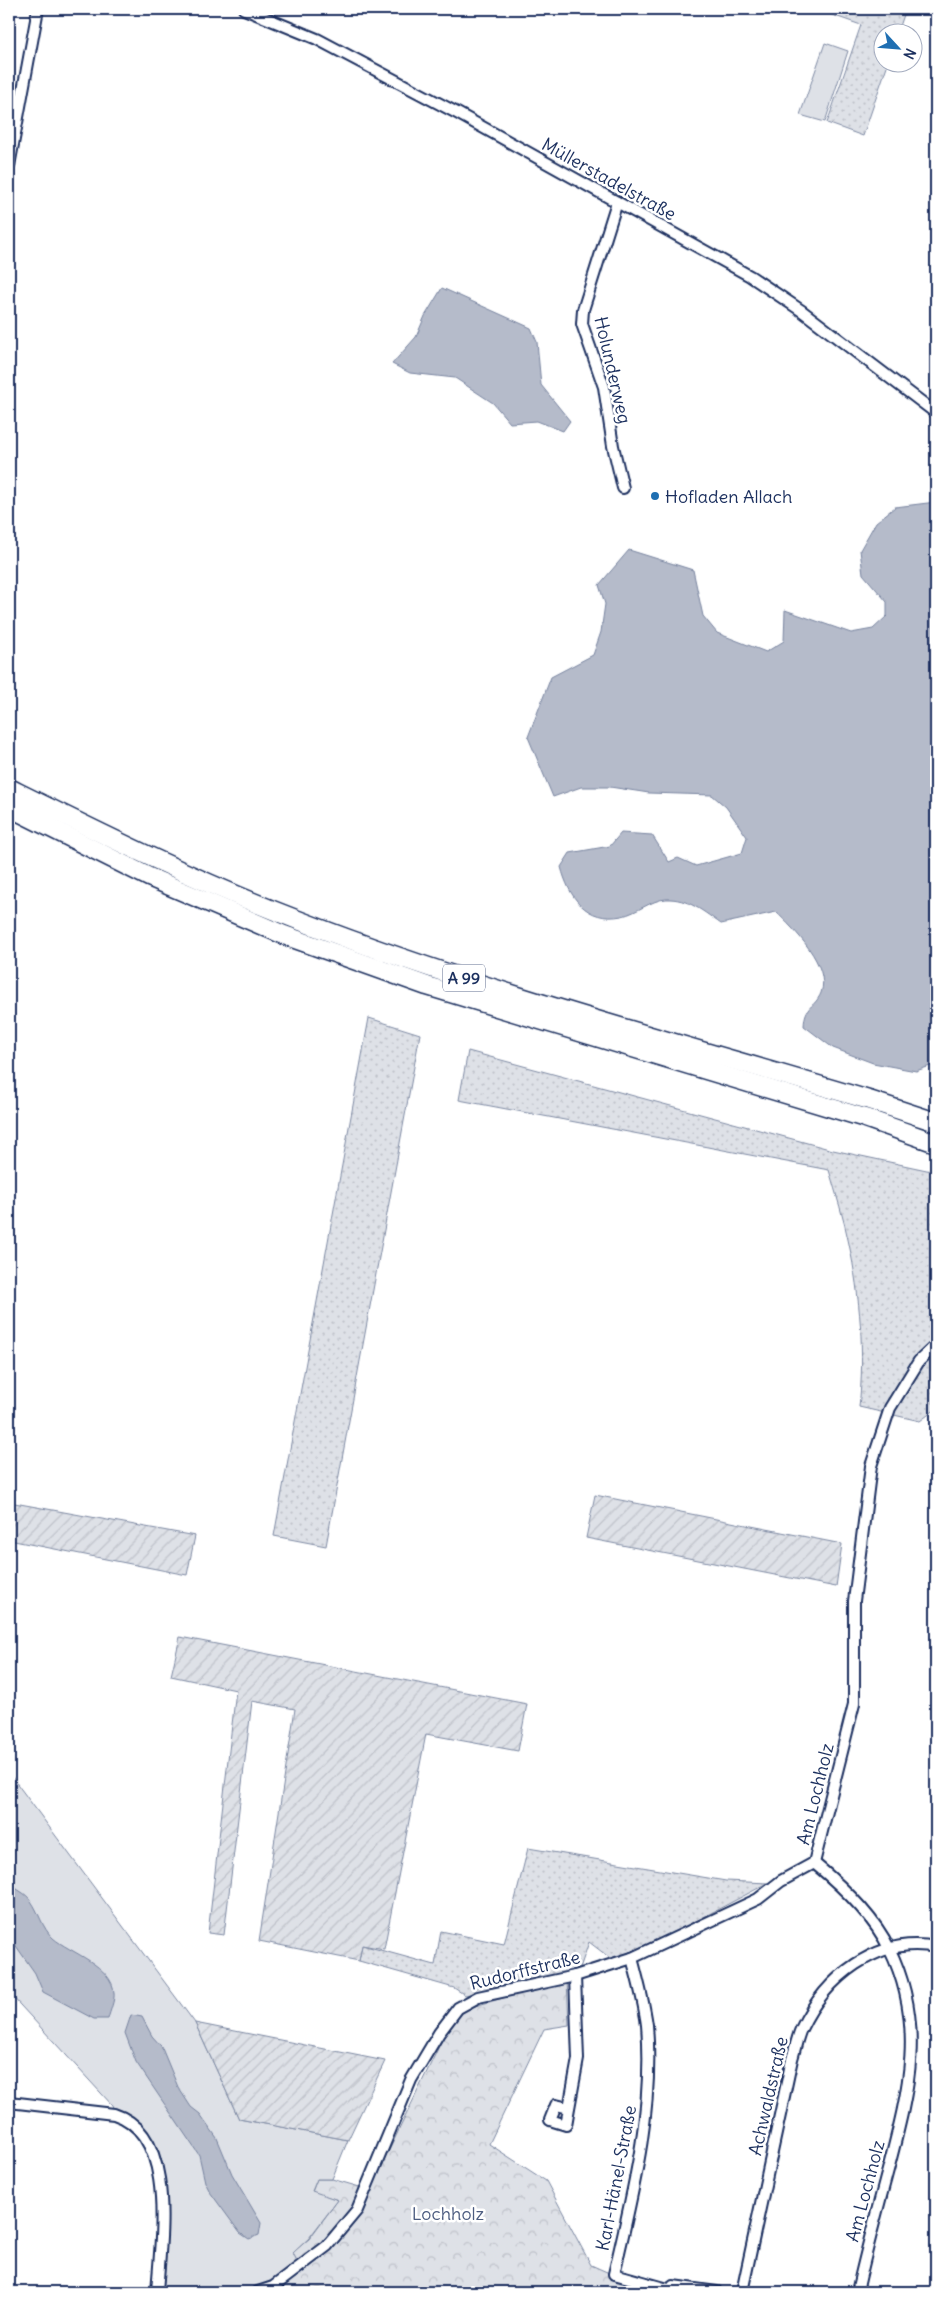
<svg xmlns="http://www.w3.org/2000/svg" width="945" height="2301" font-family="Delius,sans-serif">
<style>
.grass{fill:url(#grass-dots);stroke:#7c88a2}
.forest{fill:url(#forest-crowns);stroke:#7c88a2}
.park{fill:#dee1e7;stroke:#7c88a2}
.garden{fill:url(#garden-furrows);stroke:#7c88a2}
.water{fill:#b5bbca;stroke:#77839f}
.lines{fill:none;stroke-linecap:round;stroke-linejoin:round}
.minor-casing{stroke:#1b2f5e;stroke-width:14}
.motorway-casing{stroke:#1b2f5e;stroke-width:21}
.minor{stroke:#fff;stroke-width:10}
.motorway{stroke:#fff;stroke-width:18}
.poi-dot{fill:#1f6fb2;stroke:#fff;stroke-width:2}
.labels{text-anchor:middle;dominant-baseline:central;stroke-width:5;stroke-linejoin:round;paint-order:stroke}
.shield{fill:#fff;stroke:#5f6d8e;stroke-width:1}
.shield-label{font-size:16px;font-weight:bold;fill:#1b2f5e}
.street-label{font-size:18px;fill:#1b2f5e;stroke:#fff}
.poi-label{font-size:18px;fill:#1b2f5e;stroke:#fff;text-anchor:start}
.park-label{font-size:18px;fill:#4c5c80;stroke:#fff}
</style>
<defs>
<pattern id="grass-dots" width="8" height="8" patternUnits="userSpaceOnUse" patternTransform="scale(1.25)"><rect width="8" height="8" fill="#dee1e7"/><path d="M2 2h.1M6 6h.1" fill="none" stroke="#bec1c9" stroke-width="1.8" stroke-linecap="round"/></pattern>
<pattern id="forest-crowns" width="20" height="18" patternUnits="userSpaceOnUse" patternTransform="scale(1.25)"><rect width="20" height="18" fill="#dee1e7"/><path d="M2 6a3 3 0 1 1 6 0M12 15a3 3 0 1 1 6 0" fill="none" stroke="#bec1c9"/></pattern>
<pattern id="garden-furrows" width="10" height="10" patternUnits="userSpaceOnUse" patternTransform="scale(1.25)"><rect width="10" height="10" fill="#dee1e7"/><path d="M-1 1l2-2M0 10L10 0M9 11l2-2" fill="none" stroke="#bec1c9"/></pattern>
</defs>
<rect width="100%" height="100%" fill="#fff"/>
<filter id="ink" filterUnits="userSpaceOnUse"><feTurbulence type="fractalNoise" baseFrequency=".02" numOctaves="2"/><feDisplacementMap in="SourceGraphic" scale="10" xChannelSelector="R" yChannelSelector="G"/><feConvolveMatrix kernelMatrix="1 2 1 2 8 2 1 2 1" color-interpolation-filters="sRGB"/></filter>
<g filter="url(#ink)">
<!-- grass -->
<g class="grass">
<path d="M 815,9 L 906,9 L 898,32 L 882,32 L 882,62 L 888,63 L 863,136 L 827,123 L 861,25 Z"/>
<path d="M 369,1018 L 420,1034 L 326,1546 L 274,1536 Z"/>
<path d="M 468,1051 L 833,1150 L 936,1172 L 936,1409 L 920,1421 L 859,1407 C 865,1355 860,1295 849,1244 C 844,1219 836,1194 829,1170 L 459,1100 Z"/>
<path d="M 528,1848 L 726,1881 L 768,1883 L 641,1950 L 623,1968 L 589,1942 L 579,1971 L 465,1995 L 454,1988 L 359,1961 L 362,1945 L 435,1965 L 441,1931 L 504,1944 Z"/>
</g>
<!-- forest -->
<path class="forest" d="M 567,1980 L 569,2025 L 544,2029 L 489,2144 L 546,2181 L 591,2265 L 632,2283 L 712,2292 L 287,2292 L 283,2287 L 303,2270 L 292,2253 L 309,2239 L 338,2200 L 312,2192 L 317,2179 L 332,2179 L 370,2190 L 444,2036 L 464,2009 Z"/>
<!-- park -->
<g class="park">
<path d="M 825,43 L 848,51 L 825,122 L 800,115 Z"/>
<path d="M 9,1773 L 195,2023 L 239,2119 L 348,2140 L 332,2179 L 317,2179 L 312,2191 L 338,2200 L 309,2238 L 293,2253 L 298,2263 L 270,2284 L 239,2292 L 160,2292 C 161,2259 173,2173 154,2147 C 144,2134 126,2123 114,2111 L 112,2105 L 9,1993 Z"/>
</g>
<!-- garden -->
<g class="garden">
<path d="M 595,1495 L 842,1544 L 836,1587 L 586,1538 Z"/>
<path d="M 9,1502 L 195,1536 L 187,1575 L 9,1540 Z"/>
<path d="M 180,1637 L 527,1704 L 518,1751 L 426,1734 L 384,1949 L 362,1945 L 359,1961 L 259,1941 L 295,1709 L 252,1701 L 224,1935 L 208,1933 L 236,1690 L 171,1676 Z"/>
<path d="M 195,2023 L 385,2061 L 348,2140 L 239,2119 Z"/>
</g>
<!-- water -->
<g class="water">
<path d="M 442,288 L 531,328 L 537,342 L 541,385 L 570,421 L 563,431 L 537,421 L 510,423 L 493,403 L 455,378 L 410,373 L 392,364 L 416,337 L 425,316 Z"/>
<path d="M 936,502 L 936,1064 L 916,1071 L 873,1063 L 833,1048 L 804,1026 C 805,1004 814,1009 821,993 C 831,966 794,929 776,912 L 721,924 C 704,912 688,898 666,899 C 651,900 637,913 622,916 C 586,923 569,897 561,867 L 570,853 L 610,846 L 621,833 L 652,835 L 669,862 L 678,858 L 696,866 L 742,853 L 747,837 L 726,807 L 712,795 L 649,793 L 610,787 L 581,787 L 553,797 L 528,737 L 551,677 L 593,655 L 601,632 L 605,604 L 599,585 L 629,550 L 693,570 L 703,616 L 717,633 L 766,652 L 784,641 L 785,610 L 851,633 L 873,629 L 887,616 L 887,602 L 863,574 L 860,550 L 876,522 L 895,507 Z"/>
<path d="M 9,1881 C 14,1890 26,1892 31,1901 C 39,1912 42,1928 53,1938 C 69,1952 113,1966 114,1993 C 115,2000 110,2011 108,2019 L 94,2019 L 43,1992 L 35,1973 L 14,1943 L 9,1922 Z"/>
<path d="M 131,2015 L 142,2017 L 152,2036 L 161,2046 L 178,2087 L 191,2107 L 200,2114 L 217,2138 L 232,2174 L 261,2223 L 259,2235 L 249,2239 L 240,2233 L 210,2192 L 205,2182 L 199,2155 L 136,2062 L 125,2033 Z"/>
</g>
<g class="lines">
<defs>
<g id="minor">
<path d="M 244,9 L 317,39 L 457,113 L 750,276 L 802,311 L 936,413"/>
<path d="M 9,166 L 38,9"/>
<path d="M 617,202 L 583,310 L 582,324 L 604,387 L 613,446 L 623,488"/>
<path d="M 814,1863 L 854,1704 L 854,1601 L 871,1466 L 890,1408 L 919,1361 L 936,1345"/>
<path d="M 814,1863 C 842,1886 873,1915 889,1948 C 927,2025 908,2093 888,2170 C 877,2211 866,2251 857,2292"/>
<path d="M 632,1958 C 638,1980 644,2002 647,2025 C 654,2110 633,2192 614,2274 L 679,2292"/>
<path d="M 9,2102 L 114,2114 C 178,2134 160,2242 157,2292"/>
<path d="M 569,2108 L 566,2125 L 550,2120 L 556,2105 L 569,2108 L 578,2059 L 575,1976"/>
<path d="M 673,2286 L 717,2292"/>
<path d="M 258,2292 L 273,2287 L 327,2246 L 357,2210 L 411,2080 L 439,2033 L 458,2008 L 478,1997 L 575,1976 L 632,1958 L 758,1899 L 781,1881 L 814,1863"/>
<path d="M 742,2292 L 792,2059 C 795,2049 797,2038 801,2029 C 825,1978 877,1935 936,1947"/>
</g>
<g id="motorway">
<path d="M 9,788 C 104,835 198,882 298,920 C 484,992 678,1043 869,1100 L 936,1122"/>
<path d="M 9,807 L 149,877 L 284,935 L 427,986 L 865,1118 L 936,1143"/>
</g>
</defs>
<!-- minor casing -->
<use href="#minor" class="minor-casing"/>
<!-- motorway casing -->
<use href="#motorway" class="motorway-casing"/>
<!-- minor -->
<use href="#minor" class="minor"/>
<!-- motorway -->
<use href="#motorway" class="motorway"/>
</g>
</g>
<!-- markers -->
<circle class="poi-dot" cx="655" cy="496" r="5"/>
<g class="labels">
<!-- shield labels -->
<rect class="shield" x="443" y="964.5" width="42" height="27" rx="4"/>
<g class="shield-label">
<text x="464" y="978">A 99</text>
</g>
<!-- street labels -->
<g class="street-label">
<text transform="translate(609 179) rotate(29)">Müllerstadelstraße</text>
<text transform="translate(613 370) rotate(77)">Holunderweg</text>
<text transform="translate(815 1794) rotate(-76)">Am Lochholz</text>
<text transform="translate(525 1970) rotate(-14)">Rudorffstraße</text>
<text transform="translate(768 2096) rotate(-77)">Achwaldstraße</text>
<text transform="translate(616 2178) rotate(-79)">Karl-Hänel-Straße</text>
<text transform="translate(865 2191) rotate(-75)">Am Lochholz</text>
</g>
<!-- poi labels -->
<g class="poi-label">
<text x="665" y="496">Hofladen Allach</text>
</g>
<!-- park labels -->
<g class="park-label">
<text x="448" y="2213">Lochholz</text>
</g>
</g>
<!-- margin -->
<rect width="945" height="2301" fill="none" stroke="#fff" stroke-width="30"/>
<rect x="15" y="15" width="915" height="2271" fill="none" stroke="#1b2f5e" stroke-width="2" filter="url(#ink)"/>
<!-- north arrow -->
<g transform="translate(898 48) rotate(116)"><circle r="24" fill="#ffffff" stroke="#a4acbf"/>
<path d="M0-4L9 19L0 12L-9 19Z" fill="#1f6fb2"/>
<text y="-8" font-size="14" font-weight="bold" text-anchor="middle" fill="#1b2f5e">N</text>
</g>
</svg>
